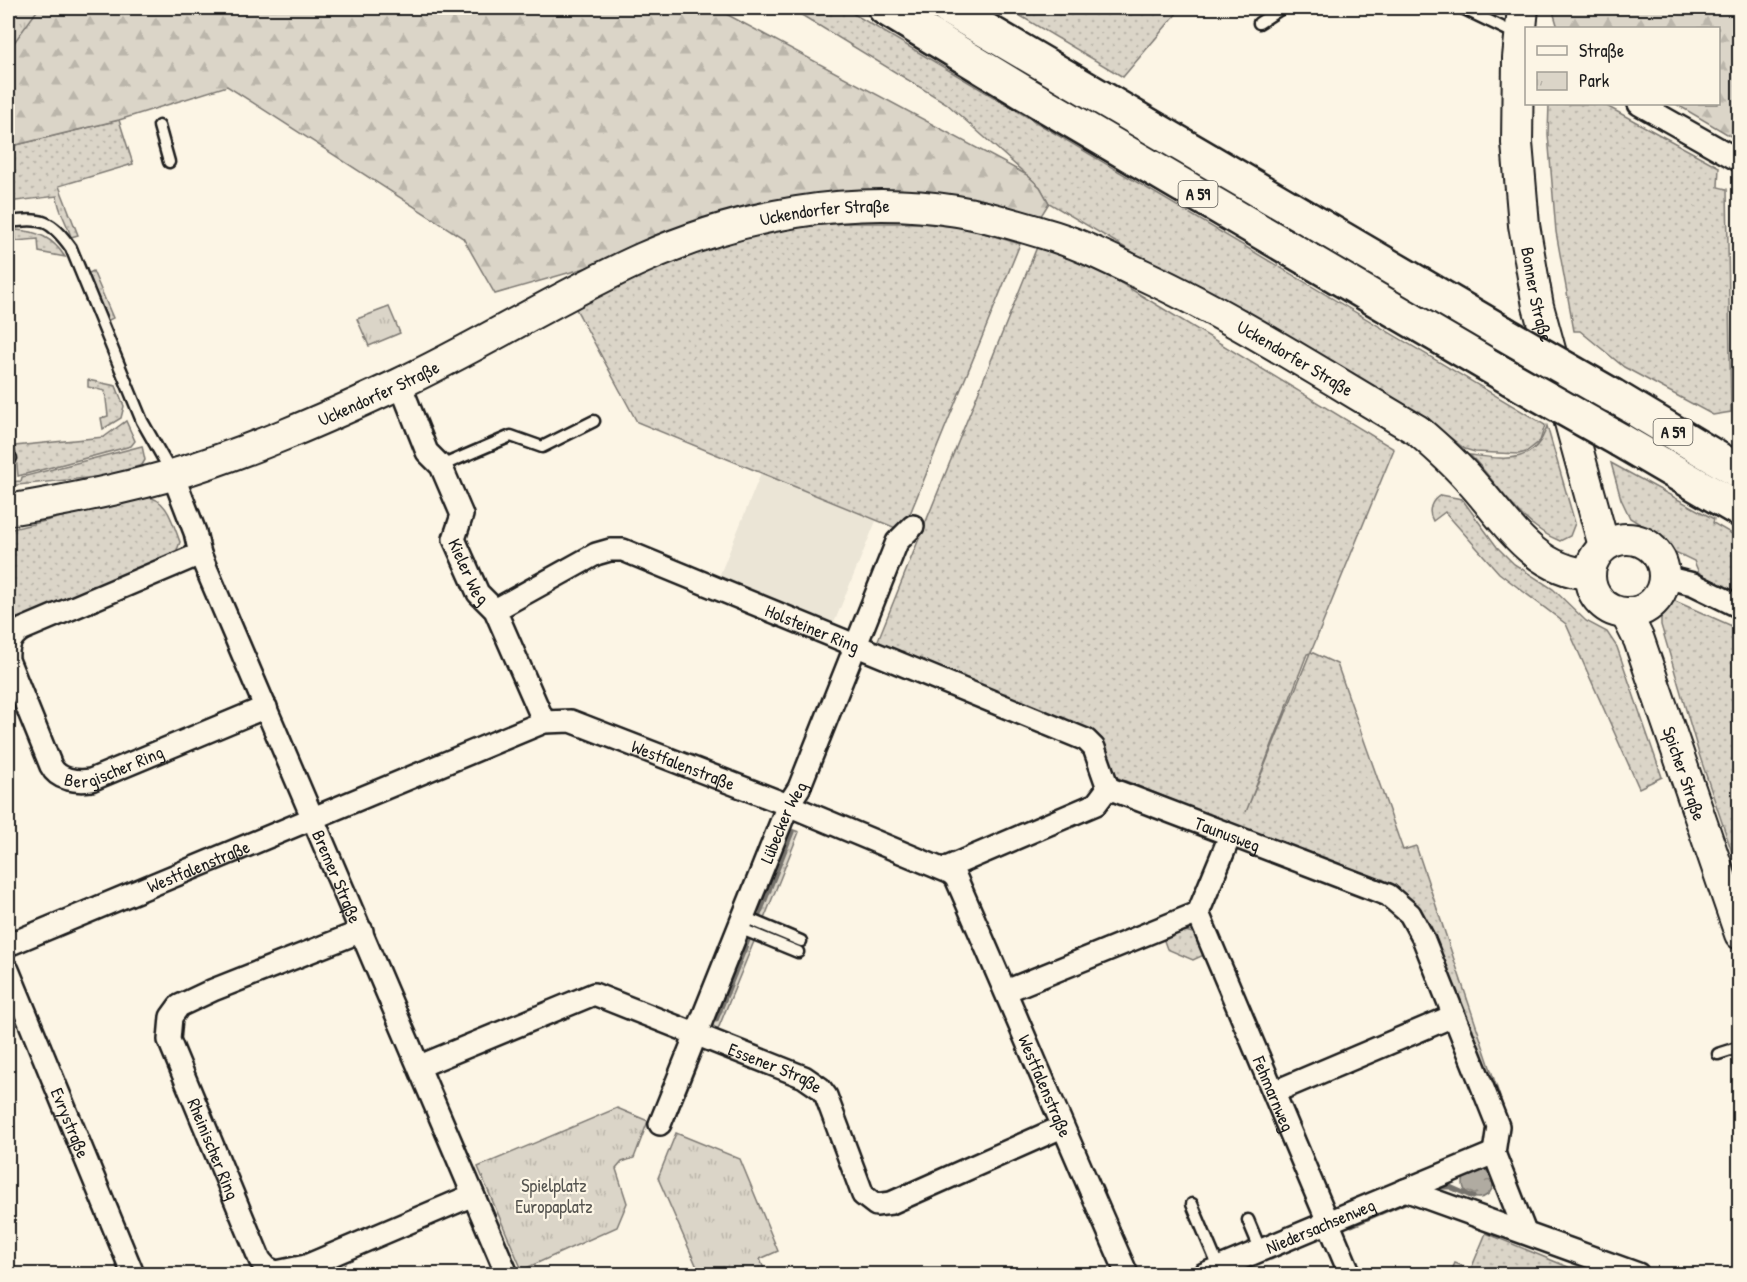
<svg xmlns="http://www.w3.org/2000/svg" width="1747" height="1282" font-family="'Patrick Hand',sans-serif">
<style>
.built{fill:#ebe5d6}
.grass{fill:url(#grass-dots);stroke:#7c7872;stroke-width:1.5;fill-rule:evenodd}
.forest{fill:url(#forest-firs);stroke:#7c7872;stroke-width:1.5}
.park{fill:url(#park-tufts);stroke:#7c7872;stroke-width:1.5}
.water{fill:url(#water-ripples);stroke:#75726c;stroke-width:1.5}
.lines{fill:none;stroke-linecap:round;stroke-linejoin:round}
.stream{stroke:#75726c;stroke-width:5}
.lane-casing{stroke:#1c1c1c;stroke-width:15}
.street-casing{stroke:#1c1c1c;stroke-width:26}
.secondary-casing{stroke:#1c1c1c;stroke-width:34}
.highway-casing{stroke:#1c1c1c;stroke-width:38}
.lane{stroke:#fcf5e5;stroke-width:10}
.street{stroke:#fcf5e5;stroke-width:21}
.secondary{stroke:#fcf5e5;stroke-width:30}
.highway{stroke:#fcf5e5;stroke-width:33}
.highway-bridge-casing{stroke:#1c1c1c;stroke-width:38;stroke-linecap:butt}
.highway-bridge{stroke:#fcf5e5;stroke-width:33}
.labels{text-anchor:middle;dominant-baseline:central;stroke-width:4.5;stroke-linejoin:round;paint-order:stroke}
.shield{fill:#fcf5e5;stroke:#5f5d58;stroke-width:1.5}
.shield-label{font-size:16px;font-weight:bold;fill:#1c1c1c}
.street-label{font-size:18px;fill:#1c1c1c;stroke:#fcf5e5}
.park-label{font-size:18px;fill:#555450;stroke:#fcf5e5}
</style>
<defs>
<pattern id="grass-dots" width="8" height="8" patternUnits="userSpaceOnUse" patternTransform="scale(1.5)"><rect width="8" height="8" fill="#dbd5c8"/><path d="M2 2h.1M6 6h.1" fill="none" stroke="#bbb6ab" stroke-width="1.8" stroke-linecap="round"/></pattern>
<pattern id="forest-firs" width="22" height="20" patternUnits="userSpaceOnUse" patternTransform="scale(1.5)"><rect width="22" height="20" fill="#dbd5c8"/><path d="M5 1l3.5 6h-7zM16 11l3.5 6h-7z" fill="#bbb6ab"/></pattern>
<pattern id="park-tufts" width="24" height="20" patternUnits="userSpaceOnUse" patternTransform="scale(1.5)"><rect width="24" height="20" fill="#dbd5c8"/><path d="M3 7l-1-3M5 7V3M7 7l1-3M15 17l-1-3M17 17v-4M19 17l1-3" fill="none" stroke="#bbb6ab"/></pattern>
<pattern id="water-ripples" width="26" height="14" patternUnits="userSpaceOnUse" patternTransform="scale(1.5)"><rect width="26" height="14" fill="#b0aba1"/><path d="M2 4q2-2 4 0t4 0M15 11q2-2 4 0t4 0" fill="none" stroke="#8e8a82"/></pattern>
</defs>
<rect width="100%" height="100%" fill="#fcf5e5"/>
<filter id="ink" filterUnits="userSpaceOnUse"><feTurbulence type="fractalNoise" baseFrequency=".0167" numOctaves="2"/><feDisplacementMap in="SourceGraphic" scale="12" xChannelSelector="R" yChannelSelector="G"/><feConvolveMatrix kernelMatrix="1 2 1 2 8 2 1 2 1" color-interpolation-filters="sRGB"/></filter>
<g filter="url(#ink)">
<!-- built -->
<path class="built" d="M 761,473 L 876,521 L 834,623 L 719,577 Z"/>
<!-- grass -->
<g class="grass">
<path d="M 790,8 L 844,8 L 1545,425 L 1540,441 L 1526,452 L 1519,454 L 1475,452 L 1465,449 L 1421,415 L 1391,404 L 1049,203 L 1040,187 L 946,103 Z"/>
<path d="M 1007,8 L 1167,8 L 1177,13 L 1123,77 Z"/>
<path d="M 1549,104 L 1603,104 L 1719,167 L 1718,187 L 1727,189 L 1731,412 L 1713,415 L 1624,367 L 1580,331 L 1574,331 L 1556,232 L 1548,134 Z"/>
<path d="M 119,120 L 133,164 L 59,186 L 78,235 L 71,237 C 67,222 58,211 57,196 L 8,202 L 8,147 Z"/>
<path d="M 845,223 L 923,223 L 967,228 L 1020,244 L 903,531 L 637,422 L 575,307 C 637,276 699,245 767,232 C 793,227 819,225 845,223 Z"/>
<path d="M 15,230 C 38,231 53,238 65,257 L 39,252 L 38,239 L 16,241 Z"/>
<path d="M 1037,247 L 1088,263 L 1394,449 L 1311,652 L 1337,664 L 1403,850 L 1416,846 L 1503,1106 L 1501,1114 L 1408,896 L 1111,775 L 1097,736 L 876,645 ZM 1310,653 L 1246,812 L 1307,654 Z"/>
<path d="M 93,271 L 113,318 L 107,321 L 87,274 Z"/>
<path d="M 88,380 L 116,386 L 124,406 L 121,418 L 103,429 L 101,418 L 108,416 L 105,391 L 88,387 Z"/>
<path d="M 126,421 L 135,441 L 131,446 L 18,476 L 15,446 L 104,437 Z"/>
<path d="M 1547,426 L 1575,523 L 1570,536 L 1560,541 C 1518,524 1501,486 1470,455 C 1504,459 1535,466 1547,426 Z"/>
<path d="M 142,446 L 145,460 L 142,465 L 106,476 L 8,486 L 8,482 L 21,481 L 22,477 Z"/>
<path d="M 1611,463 L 1714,519 L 1713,523 L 1739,538 L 1739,596 L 1699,573 L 1694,561 L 1673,551 L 1656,534 L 1630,518 L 1621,499 Z"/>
<path d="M 1441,495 L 1462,499 L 1497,547 L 1514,564 L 1553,589 L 1586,621 L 1607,632 L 1617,647 L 1662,777 L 1639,788 L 1566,624 L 1499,573 L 1445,512 L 1433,521 C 1427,511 1431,500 1441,495 Z"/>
<path d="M 144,497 C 167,496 173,524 180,542 L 176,553 L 17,620 L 13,610 L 8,612 L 8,530 Z"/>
<path d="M 1675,601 L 1739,629 L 1739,873 L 1699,754 L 1661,625 L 1661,617 L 1665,605 Z"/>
<path d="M 788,828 L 799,832 L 764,919 L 753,914 Z"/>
<path d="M 1181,930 L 1193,933 L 1204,955 L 1193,960 L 1167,949 L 1163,938 Z"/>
<path d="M 744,935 L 755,939 L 718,1029 L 712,1025 L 711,1021 Z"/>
<path d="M 1486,1233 L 1568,1267 L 1565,1274 L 1450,1274 L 1455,1263 L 1471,1269 Z"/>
</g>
<!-- forest -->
<g class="forest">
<path d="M 8,8 L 715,8 L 1027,175 L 1040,187 L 1049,203 L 1039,219 L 942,198 L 599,264 L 495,294 L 463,238 L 227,86 L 119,120 L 8,147 Z"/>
<path d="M 1552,8 L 1739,8 L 1739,141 L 1676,104 L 1718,104 L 1718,28 L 1558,28 Z"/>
</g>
<!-- park -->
<g class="park">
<path d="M 8,8 L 39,8 L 8,51 Z"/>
<path d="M 389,307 L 400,333 L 369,346 L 357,319 Z"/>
<path d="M 617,1108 L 648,1121 L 634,1158 L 622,1162 L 616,1169 L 627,1203 L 617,1227 L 522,1270 L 478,1167 Z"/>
<path d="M 676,1133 L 740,1159 L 778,1251 L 760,1259 L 766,1274 L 700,1274 L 658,1178 Z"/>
</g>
<!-- water -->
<circle class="water" cx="1478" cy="1183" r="15"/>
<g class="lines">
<!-- stream -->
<g class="stream">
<path d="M 759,915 L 792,832"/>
<path d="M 716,1020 L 748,940"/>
<path d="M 673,1120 L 701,1051"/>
<path d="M 1442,1187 L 1450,1187 L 1473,1197"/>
<path d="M 1352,1225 L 1412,1199"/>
<path d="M 1271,1258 L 1290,1249"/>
</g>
<defs>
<g id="lane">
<path d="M 1462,8 L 1518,35"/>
<path d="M 1259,23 L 1282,8"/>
<path d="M 159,126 L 169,162"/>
<path d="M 8,222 C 43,218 50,219 71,248 L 142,421 L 171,472"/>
<path d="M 8,459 L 11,458"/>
<path d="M 441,466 L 511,436 L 542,447 L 594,421"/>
<path d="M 744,917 L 801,941"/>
<path d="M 739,928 L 798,952"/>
<path d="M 1718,1054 L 1740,1047"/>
<path d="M 1192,1204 L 1219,1268"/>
<path d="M 1248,1220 L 1261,1251"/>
</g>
<g id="street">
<path d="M 1639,104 L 1740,161"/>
<path id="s1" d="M 400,384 L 427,452 L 441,466 L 462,515 L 454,539 L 478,593 L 495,610 L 544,722"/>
<path id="s2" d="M 173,475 L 195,532 L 200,554 L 507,1274"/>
<path id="s3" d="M 200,554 L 23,629 C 10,636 7,647 8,660 L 51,766 C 58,780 76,782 91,780 L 266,707"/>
<path d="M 1664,577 L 1693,584 L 1740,607"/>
<path id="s4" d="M 495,610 L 596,554 L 610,550 L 623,550 L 1086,740 L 1094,748 L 1108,788"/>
<path id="s5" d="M 1108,788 L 1388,895 L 1410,914 L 1423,938 L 1498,1126 L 1494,1153"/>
<path d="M 944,869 L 1096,804 L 1108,788"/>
<path id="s6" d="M 1198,913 L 1350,1274"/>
<path id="s7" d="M 362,931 L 213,990 L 179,1006 L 171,1017 L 169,1040 L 260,1260 L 267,1268 L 276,1272 L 306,1266 L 473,1195"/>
<path id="s8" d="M 8,945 L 544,722 L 571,721 L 788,805 L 951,873 L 956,878 C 1014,1010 1069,1143 1127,1274"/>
<path id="s9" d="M 8,970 L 133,1274"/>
<path d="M 1006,991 L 1198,913 L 1230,836"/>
<path id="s10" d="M 420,1066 L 594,994 L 804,1077 L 820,1088 L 826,1096 L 863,1195 L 876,1205 L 891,1203 L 1062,1127"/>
<path d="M 1274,1092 L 1453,1016"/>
<path id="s11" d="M 660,1124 L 788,805 L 799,788 L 897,542 L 913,526"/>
<path d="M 1494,1153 L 1525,1232"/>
<path d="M 1405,1190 L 1638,1274"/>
<path id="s12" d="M 1204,1274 L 1494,1153"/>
</g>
<g id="secondary">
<path id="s13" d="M 1523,8 L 1518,58 L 1517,143 L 1524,225 L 1538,306 L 1604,546"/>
<path id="s14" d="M 8,510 C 63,501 118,490 172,475 C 249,452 326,418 399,384 C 482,345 560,295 643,258 C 740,215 851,194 957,211 C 987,216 1017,225 1046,234 C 1075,242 1103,256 1130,269 C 1230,314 1323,375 1417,430 C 1437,447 1456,464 1473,484 C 1507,522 1533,570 1589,574"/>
<circle cx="1627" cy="576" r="37"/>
<path id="s15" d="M 1626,614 L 1639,640 L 1740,934"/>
</g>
<g id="highway">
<path d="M 885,8 L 1023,92 L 1512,379"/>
<path d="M 948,8 L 1503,333"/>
<path d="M 1613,396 L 1740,472"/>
<path d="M 1620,440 L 1740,510"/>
</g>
</defs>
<!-- lane casing -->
<use href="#lane" class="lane-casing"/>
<!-- street casing -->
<use href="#street" class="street-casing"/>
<!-- secondary casing -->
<use href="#secondary" class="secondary-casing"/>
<!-- highway casing -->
<use href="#highway" class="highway-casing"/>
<!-- lane -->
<use href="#lane" class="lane"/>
<!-- street -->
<use href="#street" class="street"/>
<!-- secondary -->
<use href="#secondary" class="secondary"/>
<!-- highway -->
<use href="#highway" class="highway"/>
<defs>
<g id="highway-bridge">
<path d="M 1503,333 L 1613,396"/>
<path d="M 1512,379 L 1620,440"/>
</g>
</defs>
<!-- highway-bridge casing -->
<use href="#highway-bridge" class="highway-bridge-casing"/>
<!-- highway-bridge -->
<use href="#highway-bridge" class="highway-bridge"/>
</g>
</g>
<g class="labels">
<!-- shield labels -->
<g class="shield">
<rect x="1178.5" y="181" width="39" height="26" rx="4.5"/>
<rect x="1653.5" y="419" width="39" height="26" rx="4.5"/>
</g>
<g class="shield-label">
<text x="1198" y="194">A 59</text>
<text x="1673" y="432">A 59</text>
</g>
<!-- street labels -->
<g class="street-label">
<text stroke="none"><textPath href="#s14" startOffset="876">Uckendorfer Straße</textPath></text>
<text stroke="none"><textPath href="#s13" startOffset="288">Bonner Straße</textPath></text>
<text stroke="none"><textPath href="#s14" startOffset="1380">Uckendorfer Straße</textPath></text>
<text stroke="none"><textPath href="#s14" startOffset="390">Uckendorfer Straße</textPath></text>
<text stroke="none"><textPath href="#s1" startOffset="207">Kieler Weg</textPath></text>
<text stroke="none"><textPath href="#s4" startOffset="348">Holsteiner Ring</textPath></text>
<text stroke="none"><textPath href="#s3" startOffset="414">Bergischer Ring</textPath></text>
<text stroke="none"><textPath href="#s8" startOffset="728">Westfalenstraße</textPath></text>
<text stroke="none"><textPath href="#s15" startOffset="170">Spicher Straße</textPath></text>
<text stroke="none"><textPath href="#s11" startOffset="326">Lübecker Weg</textPath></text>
<text stroke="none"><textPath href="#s5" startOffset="128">Taunusweg</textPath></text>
<text stroke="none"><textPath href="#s8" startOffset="206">Westfalenstraße</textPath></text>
<text stroke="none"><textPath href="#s2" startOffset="434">Bremer Straße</textPath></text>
<text stroke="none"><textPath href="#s10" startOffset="384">Essener Straße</textPath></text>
<text stroke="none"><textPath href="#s8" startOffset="1250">Westfalenstraße</textPath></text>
<text stroke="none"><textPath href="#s6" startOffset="196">Fehmarnweg</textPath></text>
<text stroke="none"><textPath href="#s9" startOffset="165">Evrystraße</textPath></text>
<text stroke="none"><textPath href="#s7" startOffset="352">Rheinischer Ring</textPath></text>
<text stroke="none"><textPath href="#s12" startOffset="126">Niedersachsenweg</textPath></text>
</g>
<!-- park labels -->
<g class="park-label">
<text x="554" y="1185">Spielplatz<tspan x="554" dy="21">Europaplatz</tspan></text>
</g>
</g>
<!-- margin -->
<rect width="1747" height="1282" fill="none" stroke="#fcf5e5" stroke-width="30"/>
<rect x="15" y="15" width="1717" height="1252" fill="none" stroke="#1c1c1c" stroke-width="2" filter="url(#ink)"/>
<!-- legend -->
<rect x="1525" y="27" width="195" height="78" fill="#fcf5e5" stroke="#a29e95" stroke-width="1.5"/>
<rect x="1537" y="46" width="30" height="9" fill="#fcf5e5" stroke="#a29e95" stroke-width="1.5"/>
<text x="1579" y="57" font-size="18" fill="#1c1c1c">Straße</text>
<rect x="1537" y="72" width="30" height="18" fill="url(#park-tufts)" stroke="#a29e95" stroke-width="1.5"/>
<text x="1579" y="87" font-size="18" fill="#1c1c1c">Park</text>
</svg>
